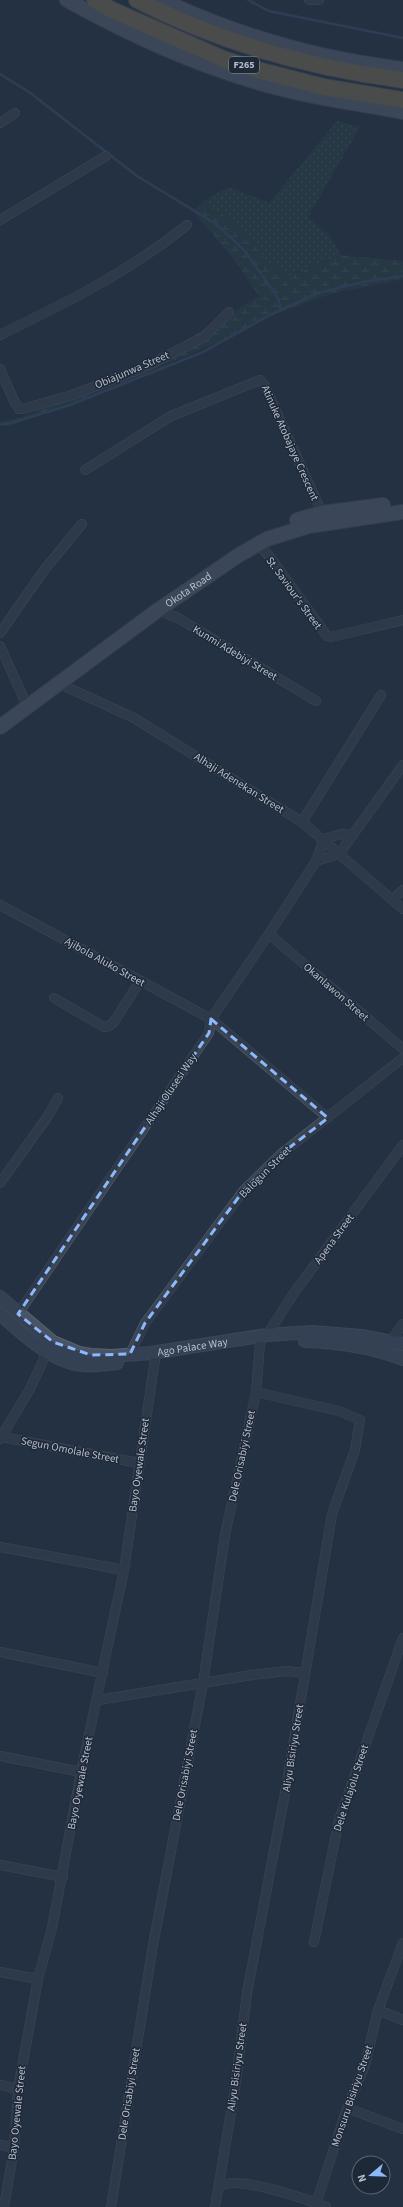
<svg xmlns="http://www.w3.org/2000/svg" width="403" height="2207" font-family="'Source Sans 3',sans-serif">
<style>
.grass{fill:url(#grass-dots)}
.wetland{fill:url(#wetland-marsh)}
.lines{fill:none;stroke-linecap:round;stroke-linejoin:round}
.stream{stroke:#384d6b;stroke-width:2.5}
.street-casing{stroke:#586270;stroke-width:10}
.secondary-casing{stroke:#586270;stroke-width:14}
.primary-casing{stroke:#434d5c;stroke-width:16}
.highway-casing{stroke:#444f5d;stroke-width:18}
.street{stroke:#3a4453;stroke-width:9}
.secondary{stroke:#485366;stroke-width:12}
.primary{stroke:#586372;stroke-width:14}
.highway{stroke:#796b56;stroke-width:16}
.marked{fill:none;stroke:#8cb8fc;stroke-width:3;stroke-dasharray:8 5;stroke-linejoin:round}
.labels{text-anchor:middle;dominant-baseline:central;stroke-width:3;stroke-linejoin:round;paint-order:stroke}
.shield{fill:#1e2938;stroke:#8992a0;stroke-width:1}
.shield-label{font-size:10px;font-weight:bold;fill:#b7bfcc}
.street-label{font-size:11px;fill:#b7bfcc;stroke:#1e2938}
</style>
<defs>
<pattern id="grass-dots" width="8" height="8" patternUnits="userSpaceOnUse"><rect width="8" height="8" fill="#274144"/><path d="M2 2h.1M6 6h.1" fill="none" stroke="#445b5e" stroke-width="1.8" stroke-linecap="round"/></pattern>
<pattern id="wetland-marsh" width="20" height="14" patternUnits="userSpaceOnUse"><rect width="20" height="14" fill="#274144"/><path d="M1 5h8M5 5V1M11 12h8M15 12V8" fill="none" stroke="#445b5e"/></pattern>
</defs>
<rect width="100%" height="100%" fill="#253243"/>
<!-- grass -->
<path class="grass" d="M 337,121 L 360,127 L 308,217 L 331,237 L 341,255 L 290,276 L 270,264 L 232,220 L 203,201 L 229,187 L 269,203 Z"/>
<!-- wetland -->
<path class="wetland" d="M 203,201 L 232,220 L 270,264 L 290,276 L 341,255 L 403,261 L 403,279 L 333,293 L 270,316 L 216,343 L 68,405 L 12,425 L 0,426 L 0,422 L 23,417 L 137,370 L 259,296 L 235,261 L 194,212 Z"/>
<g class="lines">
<!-- stream -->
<g class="stream">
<path d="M 248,0 L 269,11 L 403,38"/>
<path d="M 0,74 L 29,92 L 137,176 L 216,224 L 245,251 L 278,298 L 281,310"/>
<path d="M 0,424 L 11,423 L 70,405 L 203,352 L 270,315 L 318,293 L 363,282 L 403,276"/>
</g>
<defs>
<g id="street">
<path d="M 309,0 L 319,0"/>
<path d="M 0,123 L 15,113"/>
<path d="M 0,220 L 106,156"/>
<path d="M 0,335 C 66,303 130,271 187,225"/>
<path d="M 0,369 L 15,403 L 19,409 L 23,409 L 72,395 L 143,368 L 204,337 L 229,312"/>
<path d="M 85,470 L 171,416 L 260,380 L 265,386 L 322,513"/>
<path d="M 258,544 L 270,557 L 327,636 L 331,637 L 403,620"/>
<path d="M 156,609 L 178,618 L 316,701"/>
<path d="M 0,633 L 45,569 L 82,524"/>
<path d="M 0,646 L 24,699"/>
<path d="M 58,683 L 134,718 L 302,822 L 403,909"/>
<path d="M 302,822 L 381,695"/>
<path d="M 324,839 L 341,834 L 353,835"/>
<path d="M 339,854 L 403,765"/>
<path d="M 316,861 L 339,854"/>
<path d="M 393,899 L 403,890"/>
<path d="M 0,905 L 211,1019 L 328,1118"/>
<path d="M 269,934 L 403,1049"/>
<path d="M 54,998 L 104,1027 L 109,1026 L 114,1022 L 140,981"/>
<path d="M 0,1183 L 48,1116 L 58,1098"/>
<path d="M 18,1314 L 209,1033 L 211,1019 L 269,934 L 316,861 L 324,839"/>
<path d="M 267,1335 L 294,1293 L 403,1145"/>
<path d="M 390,1342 L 403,1324"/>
<path d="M 130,1354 L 145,1323 L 244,1190 L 281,1154 L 403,1058"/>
<path d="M 2,1437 L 139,1463"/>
<path d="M 0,1439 L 30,1389 L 47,1352"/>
<path d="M 0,1547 L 124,1570"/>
<path d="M 0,1652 L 103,1673"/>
<path d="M 98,1700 L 252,1675 L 287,1671 L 305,1673"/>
<path d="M 0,1756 L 81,1772"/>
<path d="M 0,1865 L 63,1877"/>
<path d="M 314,1942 L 339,1820 L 403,1638"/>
<path d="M 0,1972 L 38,1979"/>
<path d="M 378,2010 L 403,2020"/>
<path d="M 0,2085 L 18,2089"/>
<path d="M 347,2108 L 403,2129"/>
<path d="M 0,2145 L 14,2148"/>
<path d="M 220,2186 C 238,2175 306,2199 326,2207"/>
<path d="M 4,2207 L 14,2148 L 18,2089 L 38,1979 L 52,1928 L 81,1772 L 124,1570 L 155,1359"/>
<path d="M 111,2207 L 153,1945 L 203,1683 L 225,1535 L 256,1392 L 260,1343"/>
<path d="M 215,2207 L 235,2088 L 247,1993 L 286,1788 L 332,1514 L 355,1450 L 360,1420 L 339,1411 L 256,1392"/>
<path d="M 315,2207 L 347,2108 L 365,2065 L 378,2010 L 403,1943"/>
</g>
<g id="secondary">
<path id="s1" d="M 0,1297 L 53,1342 L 79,1353 L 91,1355 L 112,1356 L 151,1353 L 267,1335 L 312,1332 L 361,1336 L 403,1344"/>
<path d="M 0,1314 C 22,1333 52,1363 83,1365 C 94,1366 105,1364 117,1363"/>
<path d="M 305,1341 C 339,1342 372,1347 403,1359"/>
</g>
<g id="primary">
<path d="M 67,0 C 128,34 193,64 260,83 C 307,97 355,103 403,112"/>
<path d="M 162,0 C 238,36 320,59 403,69"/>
<path d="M 297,520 L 322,513 L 383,505"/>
<path id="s2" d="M 0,727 L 158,610 L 239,555 L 267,539 L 309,526 L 403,512"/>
</g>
<g id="highway">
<path d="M 95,0 L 110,9 L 226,60 L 262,71 L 324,87 L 403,100"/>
<path d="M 137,0 C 220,43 311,68 403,80"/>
</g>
</defs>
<!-- street casing -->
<use href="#street" class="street-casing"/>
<!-- secondary casing -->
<use href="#secondary" class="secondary-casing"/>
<!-- primary casing -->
<use href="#primary" class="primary-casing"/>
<!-- highway casing -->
<use href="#highway" class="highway-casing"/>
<!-- street -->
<use href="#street" class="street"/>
<!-- secondary -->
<use href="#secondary" class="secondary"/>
<!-- primary -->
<use href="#primary" class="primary"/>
<!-- highway -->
<use href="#highway" class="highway"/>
</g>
<!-- marked area -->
<path d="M0 0H403V2207H0ZM 211,1019 L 328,1118 L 281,1154 L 244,1190 L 145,1323 L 130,1354 L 91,1355 L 53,1342 L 18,1314 L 209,1033 Z" fill="#253243" fill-opacity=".55" fill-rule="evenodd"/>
<path class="marked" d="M 211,1019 L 328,1118 L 281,1154 L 244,1190 L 145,1323 L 130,1354 L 91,1355 L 53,1342 L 18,1314 L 209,1033 Z"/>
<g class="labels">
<!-- shield labels -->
<rect class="shield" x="229" y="57" width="30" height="16" rx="3"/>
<g class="shield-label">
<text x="244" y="65">F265</text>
</g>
<!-- street labels -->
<g class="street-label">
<text transform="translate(132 370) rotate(-23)">Obiajunwa Street</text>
<text transform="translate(290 443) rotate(66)">Atinuke Atobajaye Crescent</text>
<text stroke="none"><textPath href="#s2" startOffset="233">Okota Road</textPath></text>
<text transform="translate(294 593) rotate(54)">St. Saviour's Street</text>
<text transform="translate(235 653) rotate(31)">Kunmi Adebiyi Street</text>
<text transform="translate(239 783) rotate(32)">Alhaji Adenekan Street</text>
<text transform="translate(105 962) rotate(29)">Ajibola Aluko Street</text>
<text transform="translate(336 992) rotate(41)">Okanlawon Street</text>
<text transform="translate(171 1089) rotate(-56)">Alhaji Olusesi Way</text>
<text transform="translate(265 1172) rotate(-45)">Balogun Street</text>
<text transform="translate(334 1239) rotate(-54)">Apena Street</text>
<text stroke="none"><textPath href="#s1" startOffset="212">Ago Palace Way</textPath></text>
<text transform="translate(70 1450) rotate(11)">Segun Omolale Street</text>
<text transform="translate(242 1456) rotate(-78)">Dele Orisabiyi Street</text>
<text transform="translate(139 1465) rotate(-82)">Bayo Oyewale Street</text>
<text transform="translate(293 1748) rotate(-81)">Aliyu Bisiriyu Street</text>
<text transform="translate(185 1775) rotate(-79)">Dele Orisabiyi Street</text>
<text transform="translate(80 1783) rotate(-79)">Bayo Oyewale Street</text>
<text transform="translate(351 1788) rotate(-72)">Dele Kulajolu Street</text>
<text transform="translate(237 2067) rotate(-82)">Aliyu Bisiriyu Street</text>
<text transform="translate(129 2094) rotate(-81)">Dele Orisabiyi Street</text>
<text transform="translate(352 2096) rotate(-71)">Monsuru Bisiriyu Street</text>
<text transform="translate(17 2113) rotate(-84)">Bayo Oyewale Street</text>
</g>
</g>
<!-- north arrow -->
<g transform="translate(371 2175) rotate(251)"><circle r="19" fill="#1e2938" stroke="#5b6573"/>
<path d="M0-3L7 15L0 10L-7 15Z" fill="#8cb8fc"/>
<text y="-6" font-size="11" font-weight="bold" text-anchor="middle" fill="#b7bfcc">N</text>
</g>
</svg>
